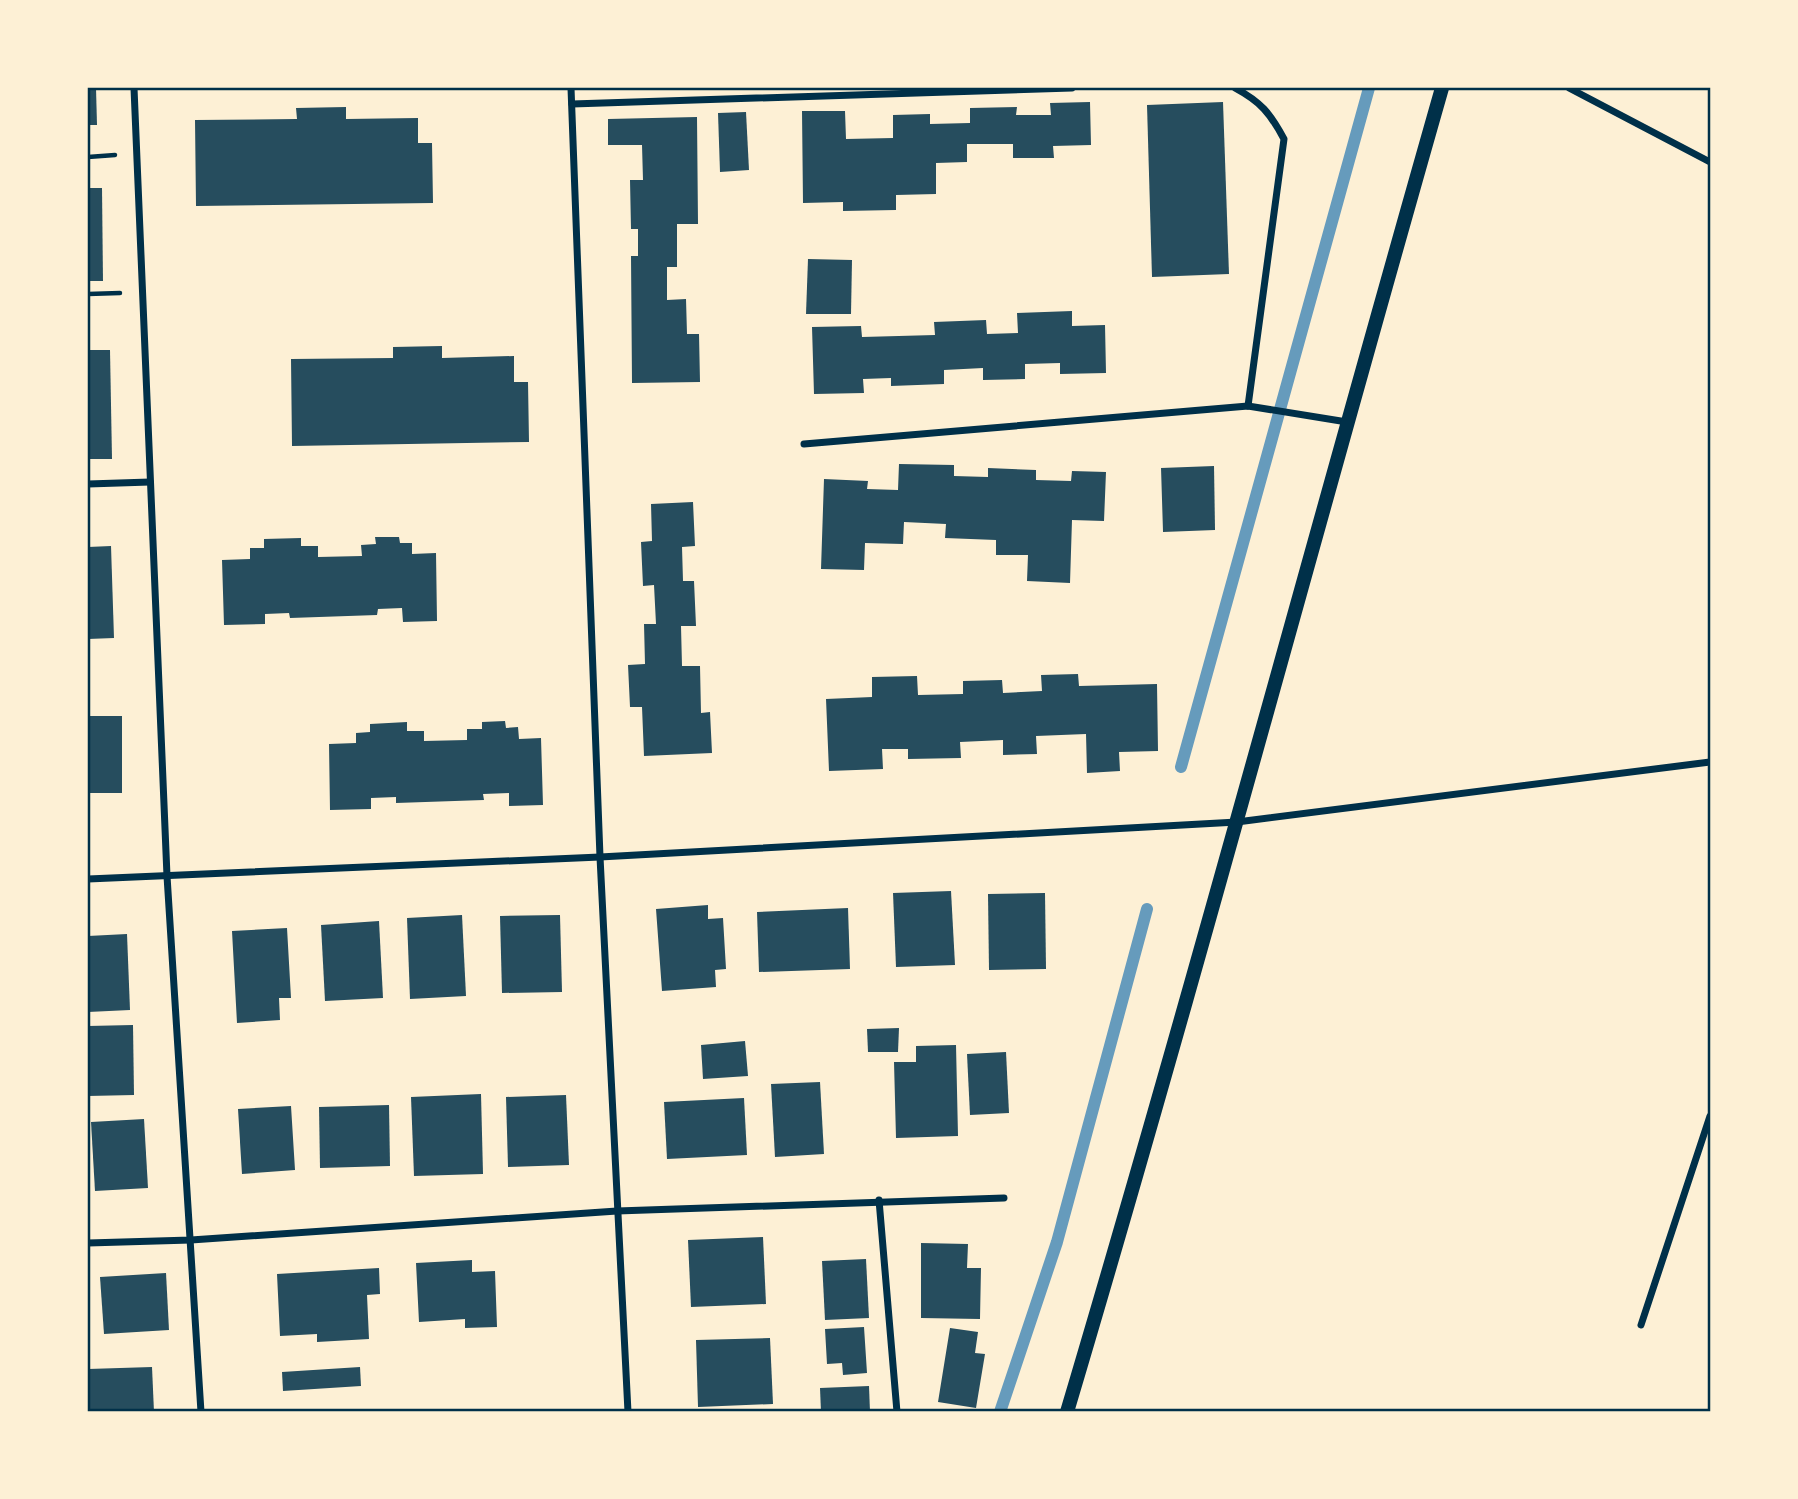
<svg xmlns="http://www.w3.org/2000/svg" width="1798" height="1499" font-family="Overpass,sans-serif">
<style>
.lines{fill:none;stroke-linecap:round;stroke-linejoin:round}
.stream{stroke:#669bbc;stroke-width:12}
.building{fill:#264d5e}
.path{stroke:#003049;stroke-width:4.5}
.minor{stroke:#003049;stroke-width:7}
.secondary{stroke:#003049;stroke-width:14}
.neatline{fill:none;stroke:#003049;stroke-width:2.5}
</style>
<rect width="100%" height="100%" fill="#fdf0d5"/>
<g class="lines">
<!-- stream -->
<g class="stream">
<path d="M 1181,767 L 1369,88"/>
<path d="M 1000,1412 L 1057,1242 L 1147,909"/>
</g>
</g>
<!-- building -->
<g class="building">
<path d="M 88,88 L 96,88 L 97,125 L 88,125 Z"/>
<path d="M 1090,102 L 1091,145 L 1053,146 L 1054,158 L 1013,158 L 1013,144 L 967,144 L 967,162 L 936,163 L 936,194 L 896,195 L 896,210 L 843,211 L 843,202 L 803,203 L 802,111 L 845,111 L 846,139 L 893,138 L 893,115 L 930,114 L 930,124 L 970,123 L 970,108 L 1017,107 L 1016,115 L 1051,115 L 1050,103 Z"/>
<path d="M 1223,102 L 1229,274 L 1152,277 L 1147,105 Z"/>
<path d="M 346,107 L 346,119 L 418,118 L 418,143 L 432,143 L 433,203 L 196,206 L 195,120 L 297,119 L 296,108 Z"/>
<path d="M 746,112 L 749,170 L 720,172 L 718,113 Z"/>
<path d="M 697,117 L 698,224 L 677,224 L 677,267 L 667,267 L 667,300 L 686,299 L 687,334 L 699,334 L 700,382 L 632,383 L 631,256 L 638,256 L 638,229 L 631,229 L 630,180 L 643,180 L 642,145 L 608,145 L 608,119 Z"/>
<path d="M 88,188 L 102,188 L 103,281 L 88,281 Z"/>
<path d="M 808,259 L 852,260 L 851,314 L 806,314 Z"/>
<path d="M 1072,311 L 1072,326 L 1105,325 L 1106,373 L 1060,374 L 1060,363 L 1025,364 L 1025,379 L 983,380 L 983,368 L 944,370 L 944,384 L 891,386 L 891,378 L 863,379 L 864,393 L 814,394 L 812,327 L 861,326 L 862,337 L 935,335 L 934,322 L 986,320 L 987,334 L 1018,333 L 1017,313 Z"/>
<path d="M 442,346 L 442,358 L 514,356 L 514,382 L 528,382 L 529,442 L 292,446 L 291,359 L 393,358 L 393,347 Z"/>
<path d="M 88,350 L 110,350 L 112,459 L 88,459 Z"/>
<path d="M 899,464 L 954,465 L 954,476 L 988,477 L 988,468 L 1036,470 L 1036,480 L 1071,481 L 1072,471 L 1106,472 L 1104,521 L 1072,520 L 1070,583 L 1027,581 L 1028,555 L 996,555 L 996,540 L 945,538 L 946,524 L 904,522 L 903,544 L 865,543 L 864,570 L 821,569 L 824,479 L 868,481 L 867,489 L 898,490 Z"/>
<path d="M 1214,466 L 1215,530 L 1163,532 L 1161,468 Z"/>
<path d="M 693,502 L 695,546 L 682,547 L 683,581 L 694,581 L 696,626 L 681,626 L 682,666 L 700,666 L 701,713 L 710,712 L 712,753 L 644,756 L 642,707 L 630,707 L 628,665 L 645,664 L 644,624 L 656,624 L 654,585 L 643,586 L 641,542 L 652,541 L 651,504 Z"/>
<path d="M 375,537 L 399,537 L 400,543 L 412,543 L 412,554 L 436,553 L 437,621 L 403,622 L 402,608 L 378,609 L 377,615 L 290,618 L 289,613 L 265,614 L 265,624 L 224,625 L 222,560 L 250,559 L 250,548 L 264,548 L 264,539 L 301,538 L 301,546 L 318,546 L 318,557 L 362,556 L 361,545 L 376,544 Z"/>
<path d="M 111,546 L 114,638 L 88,639 L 88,547 Z"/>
<path d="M 1078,674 L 1079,686 L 1157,684 L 1158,751 L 1119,752 L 1120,771 L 1087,773 L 1086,734 L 1036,736 L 1037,754 L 1003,755 L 1003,740 L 960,742 L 961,758 L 908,759 L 908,749 L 882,749 L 883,769 L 829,771 L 826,699 L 872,697 L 872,677 L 917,676 L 918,695 L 963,694 L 963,681 L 1002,680 L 1003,693 L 1042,691 L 1041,675 Z"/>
<rect x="88" y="716" width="34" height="77"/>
<path d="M 505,721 L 506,728 L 518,727 L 519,739 L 541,738 L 543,805 L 509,806 L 509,793 L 483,794 L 484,800 L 396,803 L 396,797 L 371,798 L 371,809 L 330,810 L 329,744 L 356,743 L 356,733 L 370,732 L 370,724 L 407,722 L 407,731 L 424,731 L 424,741 L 467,740 L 467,729 L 482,729 L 482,722 Z"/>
<path d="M 951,891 L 955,965 L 896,967 L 893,893 Z"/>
<path d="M 1045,893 L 1046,969 L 989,970 L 988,894 Z"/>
<path d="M 708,905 L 708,919 L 723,918 L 726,969 L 715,970 L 716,987 L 662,991 L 656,909 Z"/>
<path d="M 848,908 L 850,969 L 759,972 L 757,912 Z"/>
<path d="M 462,915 L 466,996 L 410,999 L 407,918 Z"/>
<path d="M 560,915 L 562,992 L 502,993 L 500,916 Z"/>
<path d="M 379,921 L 383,998 L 325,1001 L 321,925 Z"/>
<path d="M 287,928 L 291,998 L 279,998 L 280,1020 L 237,1023 L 232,931 Z"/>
<path d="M 127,934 L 130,1010 L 88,1012 L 88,936 Z"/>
<path d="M 133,1025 L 134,1095 L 88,1096 L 88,1026 Z"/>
<path d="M 899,1028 L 898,1052 L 868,1052 L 867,1029 Z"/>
<path d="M 745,1041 L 748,1076 L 703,1079 L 701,1045 Z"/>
<path d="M 956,1045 L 958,1136 L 896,1138 L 894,1062 L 916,1062 L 916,1046 Z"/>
<path d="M 1006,1052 L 1009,1113 L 970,1115 L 967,1054 Z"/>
<path d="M 820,1082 L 824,1154 L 775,1157 L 771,1084 Z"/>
<path d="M 481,1094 L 483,1174 L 414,1176 L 411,1097 Z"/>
<path d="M 566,1095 L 569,1165 L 508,1167 L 506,1097 Z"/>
<path d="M 744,1098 L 747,1155 L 667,1159 L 664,1102 Z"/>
<path d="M 389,1105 L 390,1166 L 320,1168 L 319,1107 Z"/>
<path d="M 291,1106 L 295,1170 L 242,1174 L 238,1109 Z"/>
<path d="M 144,1119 L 148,1188 L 95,1191 L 91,1122 Z"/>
<path d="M 763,1237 L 766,1304 L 691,1307 L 688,1240 Z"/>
<path d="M 921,1243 L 968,1244 L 967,1268 L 981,1268 L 980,1319 L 921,1318 Z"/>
<path d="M 866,1259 L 869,1318 L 825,1320 L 822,1261 Z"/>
<path d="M 472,1260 L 472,1272 L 495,1271 L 497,1327 L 465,1328 L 465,1319 L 419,1322 L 416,1263 Z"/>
<path d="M 379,1268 L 380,1294 L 367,1295 L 369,1339 L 317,1342 L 317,1334 L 280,1336 L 277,1274 Z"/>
<path d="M 166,1273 L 169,1330 L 104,1334 L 100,1277 Z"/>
<path d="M 864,1327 L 867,1373 L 843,1375 L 842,1363 L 827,1364 L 825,1329 Z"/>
<path d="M 950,1328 L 978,1332 L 975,1353 L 985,1354 L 976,1408 L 938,1402 Z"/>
<path d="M 770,1338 L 773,1404 L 698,1407 L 696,1340 Z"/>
<path d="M 152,1367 L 154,1412 L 88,1412 L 88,1369 Z"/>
<path d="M 360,1367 L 361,1386 L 283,1391 L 282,1372 Z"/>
<path d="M 869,1386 L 870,1412 L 821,1412 L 820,1388 Z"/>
</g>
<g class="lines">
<!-- path -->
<g class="path">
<path d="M 88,157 L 115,155"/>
<path d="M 88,294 L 120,293"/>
</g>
<!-- minor -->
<g class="minor">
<path d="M 134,88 L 167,876 L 201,1412"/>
<path d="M 571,88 L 600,857 L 628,1412"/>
<path d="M 1235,88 C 1261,102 1270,113 1284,139 L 1248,406"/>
<path d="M 1569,88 L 1710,162"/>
<path d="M 572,104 L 1072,88"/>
<path d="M 804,444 L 1248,406 L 1347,422"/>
<path d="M 88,484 L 150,482"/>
<path d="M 88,879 L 600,857 L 1237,822 L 1710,762"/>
<path d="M 879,1200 L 897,1412"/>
<path d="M 88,1243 L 191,1240 L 617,1211 L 1004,1198"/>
<path d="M 1641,1325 L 1710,1116"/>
</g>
<!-- secondary -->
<path class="secondary" d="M 1067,1412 C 1198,972 1316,529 1442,88"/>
</g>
<!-- border -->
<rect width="1798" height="1499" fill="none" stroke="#fdf0d5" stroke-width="178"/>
<rect x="89" y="89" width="1620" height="1321" class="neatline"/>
</svg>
